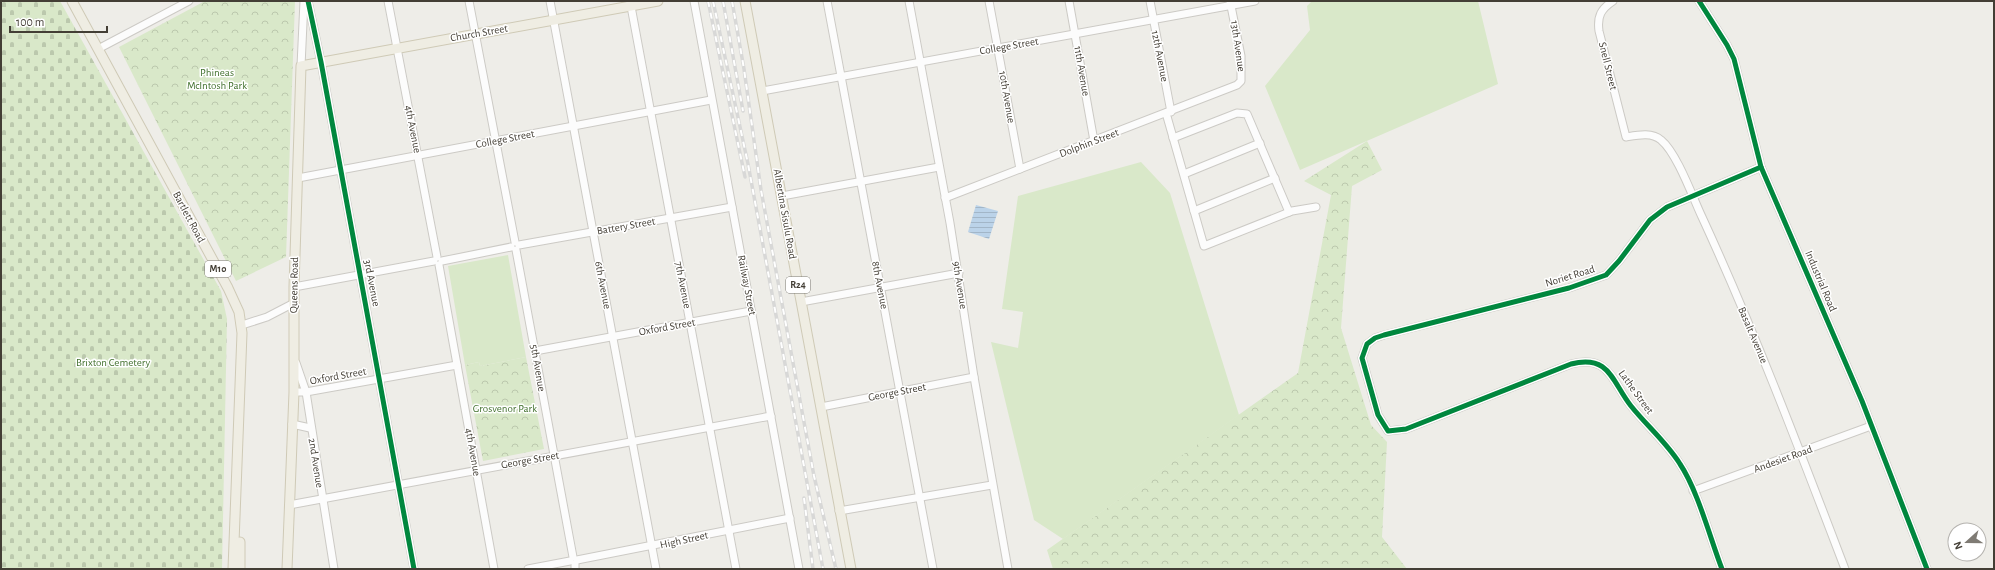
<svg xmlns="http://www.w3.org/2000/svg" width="1995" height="570" font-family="'Alegreya Sans',sans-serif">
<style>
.cemetery{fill:url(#cemetery-stones)}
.park{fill:url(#park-crowns)}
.garden{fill:#d9e8c9}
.water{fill:url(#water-rules)}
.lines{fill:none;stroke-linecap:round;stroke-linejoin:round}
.minor-casing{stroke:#cccac5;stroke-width:9}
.major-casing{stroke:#cfcab6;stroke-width:11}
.minor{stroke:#fcfcfc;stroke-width:7}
.major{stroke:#efede3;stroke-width:9}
.rail-casing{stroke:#d8d8d7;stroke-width:3.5}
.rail{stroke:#fff;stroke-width:2;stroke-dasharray:6;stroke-linecap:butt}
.cycleway-casing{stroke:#fff;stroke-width:8}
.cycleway{stroke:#00873e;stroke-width:5}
.labels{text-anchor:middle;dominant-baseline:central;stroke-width:3;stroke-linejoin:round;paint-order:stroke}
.shield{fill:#fff;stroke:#7b7872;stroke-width:1}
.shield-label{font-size:10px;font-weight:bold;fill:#433e35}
.street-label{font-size:11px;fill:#433e35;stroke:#fff}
.park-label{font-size:11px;fill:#41702d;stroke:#fff}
</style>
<defs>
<pattern id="cemetery-stones" width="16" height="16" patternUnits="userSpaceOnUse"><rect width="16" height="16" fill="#d9e8c9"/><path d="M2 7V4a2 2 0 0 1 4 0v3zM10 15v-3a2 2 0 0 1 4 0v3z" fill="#bbc8ad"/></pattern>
<pattern id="park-crowns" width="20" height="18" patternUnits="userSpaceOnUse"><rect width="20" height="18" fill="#d9e8c9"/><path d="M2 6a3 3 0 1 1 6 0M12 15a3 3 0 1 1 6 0" fill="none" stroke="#bbc8ad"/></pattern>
<pattern id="water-rules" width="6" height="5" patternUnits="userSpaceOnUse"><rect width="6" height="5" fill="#bbd3e9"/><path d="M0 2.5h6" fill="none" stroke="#a2b6c8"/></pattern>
</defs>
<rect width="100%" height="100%" fill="#eeede8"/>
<!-- cemetery -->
<path class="cemetery" d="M 1,1 L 60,1 L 221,291 L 227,319 L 222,569 L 1,569 Z"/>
<!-- park -->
<g class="park">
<path d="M 205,1 L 295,1 L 286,257 L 236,281 L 119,47 Z"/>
<path d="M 1367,141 L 1382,170 L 1352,186 L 1341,328 L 1371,425 L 1387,442 L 1382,537 L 1407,569 L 1053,569 L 1047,550 L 1298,373 L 1331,195 L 1304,181 Z"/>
<path d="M 526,357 L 544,449 L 483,461 L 465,365 L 479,362 L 480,366 Z"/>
</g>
<!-- garden -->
<g class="garden">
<path d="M 1312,1 L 1478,1 L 1498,84 L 1300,170 L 1265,86 L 1310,30 L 1307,6 Z"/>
<path d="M 1141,162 L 1170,193 L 1239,415 L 1063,539 L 1034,520 L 991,342 L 1018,348 L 1023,312 L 1002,309 L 1018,196 Z"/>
<path d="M 508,255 L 526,357 L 480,366 L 479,362 L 465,365 L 448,266 Z"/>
</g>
<!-- water -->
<path class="water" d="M 976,205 L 998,211 L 989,239 L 968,232 Z"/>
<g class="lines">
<defs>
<g id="minor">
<path d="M 308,1 L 321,62 L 414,569"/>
<path d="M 388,1 L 437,257"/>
<path d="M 469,1 L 515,242"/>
<path d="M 550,1 L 656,569"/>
<path d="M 630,1 L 736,569"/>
<path d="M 694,1 L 799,569"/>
<path d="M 827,1 L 933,569"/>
<path d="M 909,1 L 950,223 L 974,377 L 1008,569"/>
<path d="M 989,1 L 1020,169"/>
<path d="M 1069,1 L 1094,141"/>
<path d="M 1150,1 L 1171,112"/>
<path d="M 1613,1 C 1601,9 1597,16 1599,31 L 1626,137 C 1638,135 1652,132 1661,140 C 1677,153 1693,198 1702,217 C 1755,332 1800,451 1845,569"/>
<path d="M 1699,1 L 1727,45 L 1734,59 L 1761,167 L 1862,401 L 1927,569"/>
<path d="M 98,49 L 189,1"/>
<path d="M 301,66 L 304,1"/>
<path d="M 762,91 L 1255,1"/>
<path d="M 1166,113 L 1204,246 L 1292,211 L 1316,207"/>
<path d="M 1173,138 L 1237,113 L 1247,114 L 1289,212"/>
<path d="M 1184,174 L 1260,143"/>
<path d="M 298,178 L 711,100"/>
<path d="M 782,196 L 939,167"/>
<path d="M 945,198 L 1237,85 L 1241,81 L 1241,56 L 1230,1"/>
<path d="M 1194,211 L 1275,178"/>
<path d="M 519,245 L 732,207"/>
<path d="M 516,250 L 573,557"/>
<path d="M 442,261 L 511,247"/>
<path d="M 439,265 L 494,569"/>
<path d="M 294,287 L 434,261"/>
<path d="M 801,302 L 959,273"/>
<path d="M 242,325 L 267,317 L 294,303"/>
<path d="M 535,351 L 751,311"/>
<path d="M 296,363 L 306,392 L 334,569"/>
<path d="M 294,392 L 306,392 L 457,365"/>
<path d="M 821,407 L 974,377"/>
<path d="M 292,424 L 310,428"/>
<path d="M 1693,491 L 1871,426"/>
<path d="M 289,505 L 771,416"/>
<path d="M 839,511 L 992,485"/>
<path d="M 577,560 L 790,518"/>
<path d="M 575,564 L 575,569"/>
<path d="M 528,569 L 570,561"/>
<path d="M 1722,569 C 1710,538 1698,491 1680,464 C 1667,443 1647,426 1631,406 C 1612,382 1610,354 1571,364 L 1406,429 L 1388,431 L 1378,415 L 1362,358 L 1367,344 L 1375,338 L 1384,335 L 1569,288 L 1606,275 L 1619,261 L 1650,220 L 1667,207 L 1761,167"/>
</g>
<g id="major">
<path d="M 72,1 L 228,288 L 239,312 L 242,333 L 233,569"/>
<path d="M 745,1 L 851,569"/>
<path d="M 240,569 L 240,542"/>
<path d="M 287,569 L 294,392 L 294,287 L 301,66 L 658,1"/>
</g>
</defs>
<!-- minor casing -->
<use href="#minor" class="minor-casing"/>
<!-- major casing -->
<use href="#major" class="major-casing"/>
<!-- minor -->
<use href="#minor" class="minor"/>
<!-- major -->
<use href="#major" class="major"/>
<defs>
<g id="rail">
<path d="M 708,1 L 745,177"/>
<path d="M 713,1 L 748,164 L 823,569"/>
<path d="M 723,1 L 743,111"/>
<path d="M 732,1 L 744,69 L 761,190 L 814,476 L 836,569"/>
<path d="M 804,498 L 813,569"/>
</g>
</defs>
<!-- rail casing -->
<use href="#rail" class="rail-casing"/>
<!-- rail -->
<use href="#rail" class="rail"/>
<defs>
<g id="cycleway">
<path d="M 308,1 L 321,62 L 414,569"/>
<path d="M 1699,1 L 1727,45 L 1734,59 L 1761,167 L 1862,401 L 1927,569"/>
<path d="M 1722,569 C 1710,538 1698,491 1680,464 C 1667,443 1647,426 1631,406 C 1612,382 1610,354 1571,364 L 1406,429 L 1388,431 L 1378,415 L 1362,358 L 1367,344 L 1375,338 L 1384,335 L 1569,288 L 1606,275 L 1619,261 L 1650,220 L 1667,207 L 1761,167"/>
</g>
</defs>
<!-- cycleway casing -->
<use href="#cycleway" class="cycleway-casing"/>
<!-- cycleway -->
<use href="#cycleway" class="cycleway"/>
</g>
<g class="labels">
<!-- shield labels -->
<g class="shield">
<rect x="205" y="261" width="26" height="16" rx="3"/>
<rect x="786" y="277" width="24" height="16" rx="3"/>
</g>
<g class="shield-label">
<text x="218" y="269">M10</text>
<text x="798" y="285">R24</text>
</g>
<!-- street labels -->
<g class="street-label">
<text transform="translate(479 33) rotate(-10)">Church Street</text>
<text transform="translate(1009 46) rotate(-10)">College Street</text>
<text transform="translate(1238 46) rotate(82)">13th Avenue</text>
<text transform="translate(1160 56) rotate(79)">12th Avenue</text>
<text transform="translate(1608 66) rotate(76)">Snell Street</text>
<text transform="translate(1082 71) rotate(80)">11th Avenue</text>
<text transform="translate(1007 97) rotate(80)">10th Avenue</text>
<text transform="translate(413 129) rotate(79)">4th Avenue</text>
<text transform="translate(505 139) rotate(-11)">College Street</text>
<text transform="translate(1089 143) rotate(-21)">Dolphin Street</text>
<text transform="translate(785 214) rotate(80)">Albertina Sisulu Road</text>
<text transform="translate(189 217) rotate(62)">Bartlett Road</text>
<text transform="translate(626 226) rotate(-10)">Battery Street</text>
<text transform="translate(1570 276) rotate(-17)">Noriet Road</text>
<text transform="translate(1821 281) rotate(67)">Industrial Road</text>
<text transform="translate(372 283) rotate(79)">3rd Avenue</text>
<text transform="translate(294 285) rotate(-89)">Queens Road</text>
<text transform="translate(603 285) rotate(79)">6th Avenue</text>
<text transform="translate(683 285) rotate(79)">7th Avenue</text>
<text transform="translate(747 285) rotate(79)">Railway Street</text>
<text transform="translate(880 285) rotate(79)">8th Avenue</text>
<text transform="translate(960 285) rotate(81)">9th Avenue</text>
<text transform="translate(667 327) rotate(-10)">Oxford Street</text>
<text transform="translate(1753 335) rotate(67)">Basalt Avenue</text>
<text transform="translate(538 368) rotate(80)">5th Avenue</text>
<text transform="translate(338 376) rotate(-10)">Oxford Street</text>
<text transform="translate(897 392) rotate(-11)">George Street</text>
<text transform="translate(1636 392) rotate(54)">Lathe Street</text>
<text transform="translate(473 452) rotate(80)">4th Avenue</text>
<text transform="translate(1783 459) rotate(-20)">Andesiet Road</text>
<text transform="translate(530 460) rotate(-10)">George Street</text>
<text transform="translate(316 463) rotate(81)">2nd Avenue</text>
<text transform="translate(684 540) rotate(-12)">High Street</text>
</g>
<!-- park labels -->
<g class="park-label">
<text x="217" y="72">Phineas<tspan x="217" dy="13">McIntosh Park</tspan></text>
<text x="113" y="362">Brixton Cemetery</text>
<text x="505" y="408">Grosvenor Park</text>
</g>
</g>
<!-- border -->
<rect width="1995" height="570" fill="none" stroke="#433e35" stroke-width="4"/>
<!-- north arrow -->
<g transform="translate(1967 542) rotate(249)"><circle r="19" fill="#ffffff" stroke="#b4b2ae"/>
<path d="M0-3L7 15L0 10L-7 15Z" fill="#7f7b74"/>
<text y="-6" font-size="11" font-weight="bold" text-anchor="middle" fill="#433e35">N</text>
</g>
<!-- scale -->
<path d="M10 26v6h97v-6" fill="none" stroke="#433e35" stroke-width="2"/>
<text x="16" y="26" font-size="12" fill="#433e35" stroke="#ffffff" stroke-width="3" paint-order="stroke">100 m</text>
</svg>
